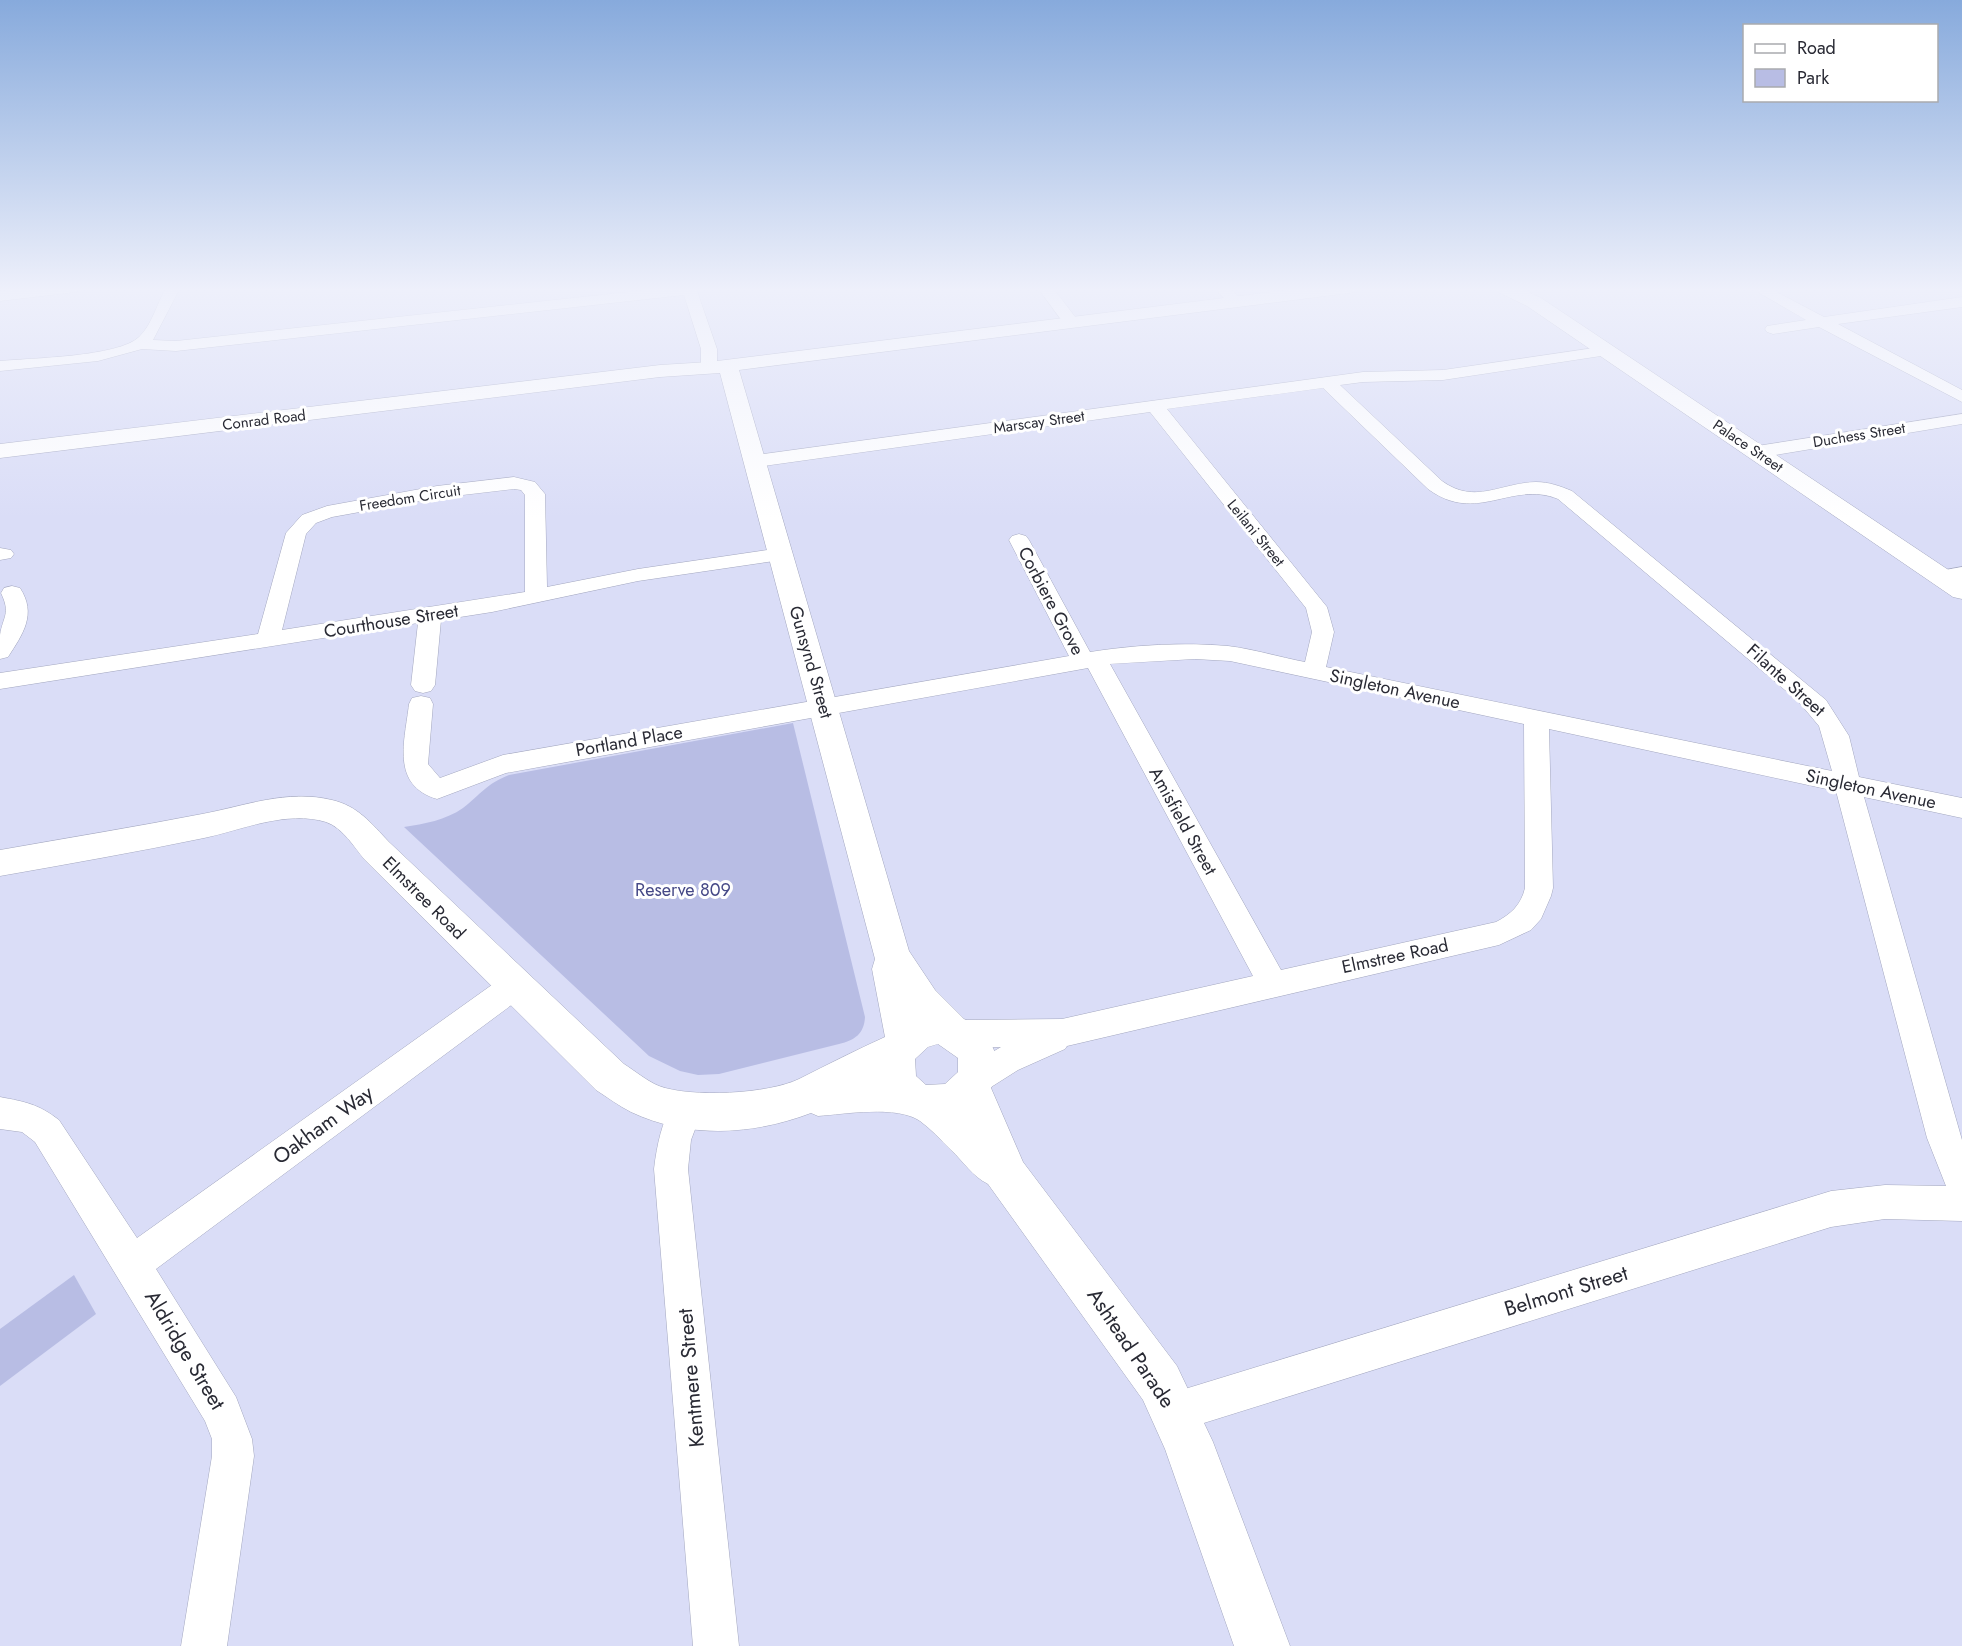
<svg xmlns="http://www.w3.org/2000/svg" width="1962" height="1646" font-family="Jost,sans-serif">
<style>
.green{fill:#b8bde4}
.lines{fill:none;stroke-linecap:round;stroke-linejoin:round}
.minor-casing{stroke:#a3a7bf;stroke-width:1}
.tertiary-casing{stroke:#a3a7bf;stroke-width:1}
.minor{fill:#fff;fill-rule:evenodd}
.tertiary{fill:#fff;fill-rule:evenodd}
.labels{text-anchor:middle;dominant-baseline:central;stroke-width:6;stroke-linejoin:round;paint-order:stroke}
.far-street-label{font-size:15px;fill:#292a34;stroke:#fff}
.street-label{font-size:18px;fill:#292a34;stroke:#fff}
.park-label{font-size:18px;fill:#464987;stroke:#fff}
.near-street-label{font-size:21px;fill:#292a34;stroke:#fff}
</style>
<rect width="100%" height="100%" fill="#daddf7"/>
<!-- green -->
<g class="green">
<path d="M 793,723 L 865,1017 C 864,1034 855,1040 839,1044 L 719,1074 L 698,1075 L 680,1071 L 649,1056 L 404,827 C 424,824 446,820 463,808 C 481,794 486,784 509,775 Z"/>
<path d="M 74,1275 L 96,1314 L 0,1386 L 0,1329 Z"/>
</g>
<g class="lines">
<defs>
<g id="minor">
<path d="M 33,288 L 83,288 L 76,292 L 0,301 L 0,291 Z"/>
<path d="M 166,288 L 180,288 L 153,340 L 176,341 L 666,288 L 696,288 L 717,349 L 717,368 L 709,373 L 701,368 L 701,349 L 684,295 L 176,351 L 142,349 L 98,361 L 0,371 L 0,361 C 31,358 118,357 139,337 C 152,325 157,303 166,288 Z"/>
<path d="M 1038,288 L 1053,288 L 1079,322 L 1077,325 L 1065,325 Z"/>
<path d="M 1214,288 L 1230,288 L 1243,301 L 1240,304 L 1230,304 Z"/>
<path d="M 1751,288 L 1769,288 L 1824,317 L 1962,297 L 1962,307 L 1838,324 L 1962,390 L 1962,402 L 1819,327 L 1773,334 L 1767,332 L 1765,329 L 1767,326 L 1806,320 Z"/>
<path d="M 1608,346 L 1616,351 L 1614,354 L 1443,380 L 1363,382 L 1340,385 L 1442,481 C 1475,505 1500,483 1536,482 C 1549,482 1560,486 1572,491 L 1826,700 L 1849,736 L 1859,777 L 1962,798 L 1962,818 L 1864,797 L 1962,1140 L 1962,1221 L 1885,1219 L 1831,1227 L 1175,1432 L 1161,1426 L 1155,1412 L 1161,1398 L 1175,1392 L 1831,1191 L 1885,1185 L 1946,1186 L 1927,1138 L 1836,791 L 1549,729 L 1553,888 L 1551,896 L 1541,919 L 1531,930 L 1499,945 L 1067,1046 L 1065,1049 L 1018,1070 L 988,1089 L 976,1094 L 964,1089 L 960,1079 L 964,1069 L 1001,1047 L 961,1048 L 950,1044 L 945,1034 L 950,1024 L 961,1020 L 1062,1019 L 1253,976 L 1088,668 L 506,773 L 437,799 C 390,785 405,740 409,704 L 412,698 L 421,696 L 430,698 L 433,704 L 428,764 L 440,778 L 503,755 L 1069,656 L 1009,540 L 1012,536 L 1019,534 L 1026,536 L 1029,540 L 1090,652 C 1135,645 1182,642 1228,646 C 1253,649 1279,657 1305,662 L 1312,632 L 1306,608 L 1150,412 L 756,467 L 749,465 L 747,461 L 749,457 L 756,455 L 1363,372 L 1443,370 ZM 1323,388 L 1428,489 C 1477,525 1511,480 1558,499 L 1798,701 L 1819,726 L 1832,771 L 1326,667 L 1334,632 L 1327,607 L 1167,409 ZM 1195,659 L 1230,661 L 1524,724 L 1525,888 C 1521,905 1511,914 1496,922 L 1281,970 L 1110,664 Z"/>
<path d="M 1962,414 L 1962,424 L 1757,458 L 1750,456 L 1748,452 L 1750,448 L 1757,446 Z"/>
<path d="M 514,477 L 535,482 L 545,494 L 547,587 L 638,569 L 781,548 L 788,550 L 791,554 L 788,558 L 781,560 L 638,581 L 492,612 L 441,620 L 435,685 L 431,691 L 423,693 L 415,691 L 411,685 L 418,623 L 0,689 L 0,673 L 258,634 L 286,533 L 302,515 L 327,506 L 437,486 ZM 514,489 L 521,490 L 525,495 L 525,592 L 282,630 L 306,534 L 316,523 L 332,517 L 437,498 Z"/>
<path d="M 0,548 L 11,550 L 14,554 L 11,558 L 0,560 Z"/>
<path d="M 1962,567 L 1962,579 L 1942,583 L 1934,582 L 1931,577 L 1934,572 Z"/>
<path d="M 12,586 L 20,588 C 37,614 23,634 8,657 L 0,659 C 0,652 0,642 0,635 C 3,616 11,614 1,593 L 4,588 Z"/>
<path d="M 514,973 L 525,977 L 529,986 L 525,995 L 156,1269 L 236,1397 L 252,1439 L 254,1456 L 227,1646 L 181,1646 L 212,1456 L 212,1439 L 205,1421 L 35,1142 L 22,1132 L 0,1129 L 0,1097 C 26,1102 38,1104 59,1120 L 137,1238 L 503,977 Z"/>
<path d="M 685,1096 L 697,1100 L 702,1111 L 691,1140 L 688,1169 L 739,1646 L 693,1646 L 654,1169 C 657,1143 662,1124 673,1100 Z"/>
</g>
<g id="tertiary">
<path d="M 1305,288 L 1358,288 L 1355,292 L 1349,293 L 739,370 L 909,951 L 935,990 L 964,1019 L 979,1027 L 990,1041 L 999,1062 L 998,1072 L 991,1088 L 1023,1162 L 1177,1366 L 1213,1442 L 1290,1646 L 1234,1646 L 1165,1449 L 1143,1400 L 988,1184 C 972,1176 964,1162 951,1150 C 941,1140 931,1129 920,1121 C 897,1105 845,1114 818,1116 L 811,1113 C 753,1135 688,1139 631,1112 C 619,1106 607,1097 596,1090 L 365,860 C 354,847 343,828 326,822 C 287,810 241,830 204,838 C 136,852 68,864 0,876 L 0,850 C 67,838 135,827 202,814 C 245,806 287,789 332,800 C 358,806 371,823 389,842 L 624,1064 C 635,1071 647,1081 659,1086 C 691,1098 768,1094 799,1079 C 827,1065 856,1050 885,1037 L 872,969 L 875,959 L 720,373 L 660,377 L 0,458 L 0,444 L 660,365 L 709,362 ZM 938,1044 L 958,1058 L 958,1072 L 945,1084 L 926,1085 L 916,1076 L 915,1059 L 928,1047 Z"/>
<path d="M 1495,288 L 1519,288 L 1541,298 L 1962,579 L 1962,599 L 1953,597 L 1527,306 L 1498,292 Z"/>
</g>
</defs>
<!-- minor casing -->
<use href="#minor" class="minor-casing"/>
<!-- tertiary casing -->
<use href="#tertiary" class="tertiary-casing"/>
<!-- minor -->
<use href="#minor" class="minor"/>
<!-- tertiary -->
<use href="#tertiary" class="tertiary"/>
</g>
<!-- sky -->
<linearGradient id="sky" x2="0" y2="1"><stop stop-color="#87aadc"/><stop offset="0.56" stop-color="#eef0fb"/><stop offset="1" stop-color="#eef0fb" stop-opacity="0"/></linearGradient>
<rect width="1962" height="518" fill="url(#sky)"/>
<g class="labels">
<!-- far-street labels -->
<g class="far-street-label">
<text transform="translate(264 420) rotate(-7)">Conrad Road</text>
<text transform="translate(1039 422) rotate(-8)">Marscay Street</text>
<text transform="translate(1859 435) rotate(-9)">Duchess Street</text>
<text transform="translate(1748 446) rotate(34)">Palace Street</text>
<text transform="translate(410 498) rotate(-9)">Freedom Circuit</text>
<text transform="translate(1256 533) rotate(51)">Leilani Street</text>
</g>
<!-- street labels -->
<g class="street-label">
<text transform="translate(1051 601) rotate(62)">Corbiere Grove</text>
<text transform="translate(391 621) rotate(-9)">Courthouse Street</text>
<text transform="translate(811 662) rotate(74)">Gunsynd Street</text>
<text transform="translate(1786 680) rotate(42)">Filante Street</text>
<text transform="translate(1395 689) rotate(12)">Singleton Avenue</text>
<text transform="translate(629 741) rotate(-10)">Portland Place</text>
<text transform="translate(1871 789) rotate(12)">Singleton Avenue</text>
<text transform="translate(1183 821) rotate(61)">Amisfield Street</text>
<text transform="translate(424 898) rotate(45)">Elmstree Road</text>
<text transform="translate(1395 956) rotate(-12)">Elmstree Road</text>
</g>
<!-- park labels -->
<g class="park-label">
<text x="683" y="890">Reserve 809</text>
</g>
<!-- near-street labels -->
<g class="near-street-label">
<text transform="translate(323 1125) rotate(-36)">Oakham Way</text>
<text transform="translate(1566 1291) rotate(-17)">Belmont Street</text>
<text transform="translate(1131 1348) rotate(56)">Ashtead Parade</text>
<text transform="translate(185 1350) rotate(59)">Aldridge Street</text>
<text transform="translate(691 1378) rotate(-95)">Kentmere Street</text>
</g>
</g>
<!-- legend -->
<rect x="1743" y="24" width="195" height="78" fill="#ffffff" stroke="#a9aaae" stroke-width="1.5"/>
<rect x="1755" y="44" width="30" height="9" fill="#ffffff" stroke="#a9aaae" stroke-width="1.5"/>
<text x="1797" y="54" font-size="18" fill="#292a34">Road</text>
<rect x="1755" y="69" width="30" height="18" fill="#b8bde4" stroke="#a9aaae" stroke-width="1.5"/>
<text x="1797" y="84" font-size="18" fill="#292a34">Park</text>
</svg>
